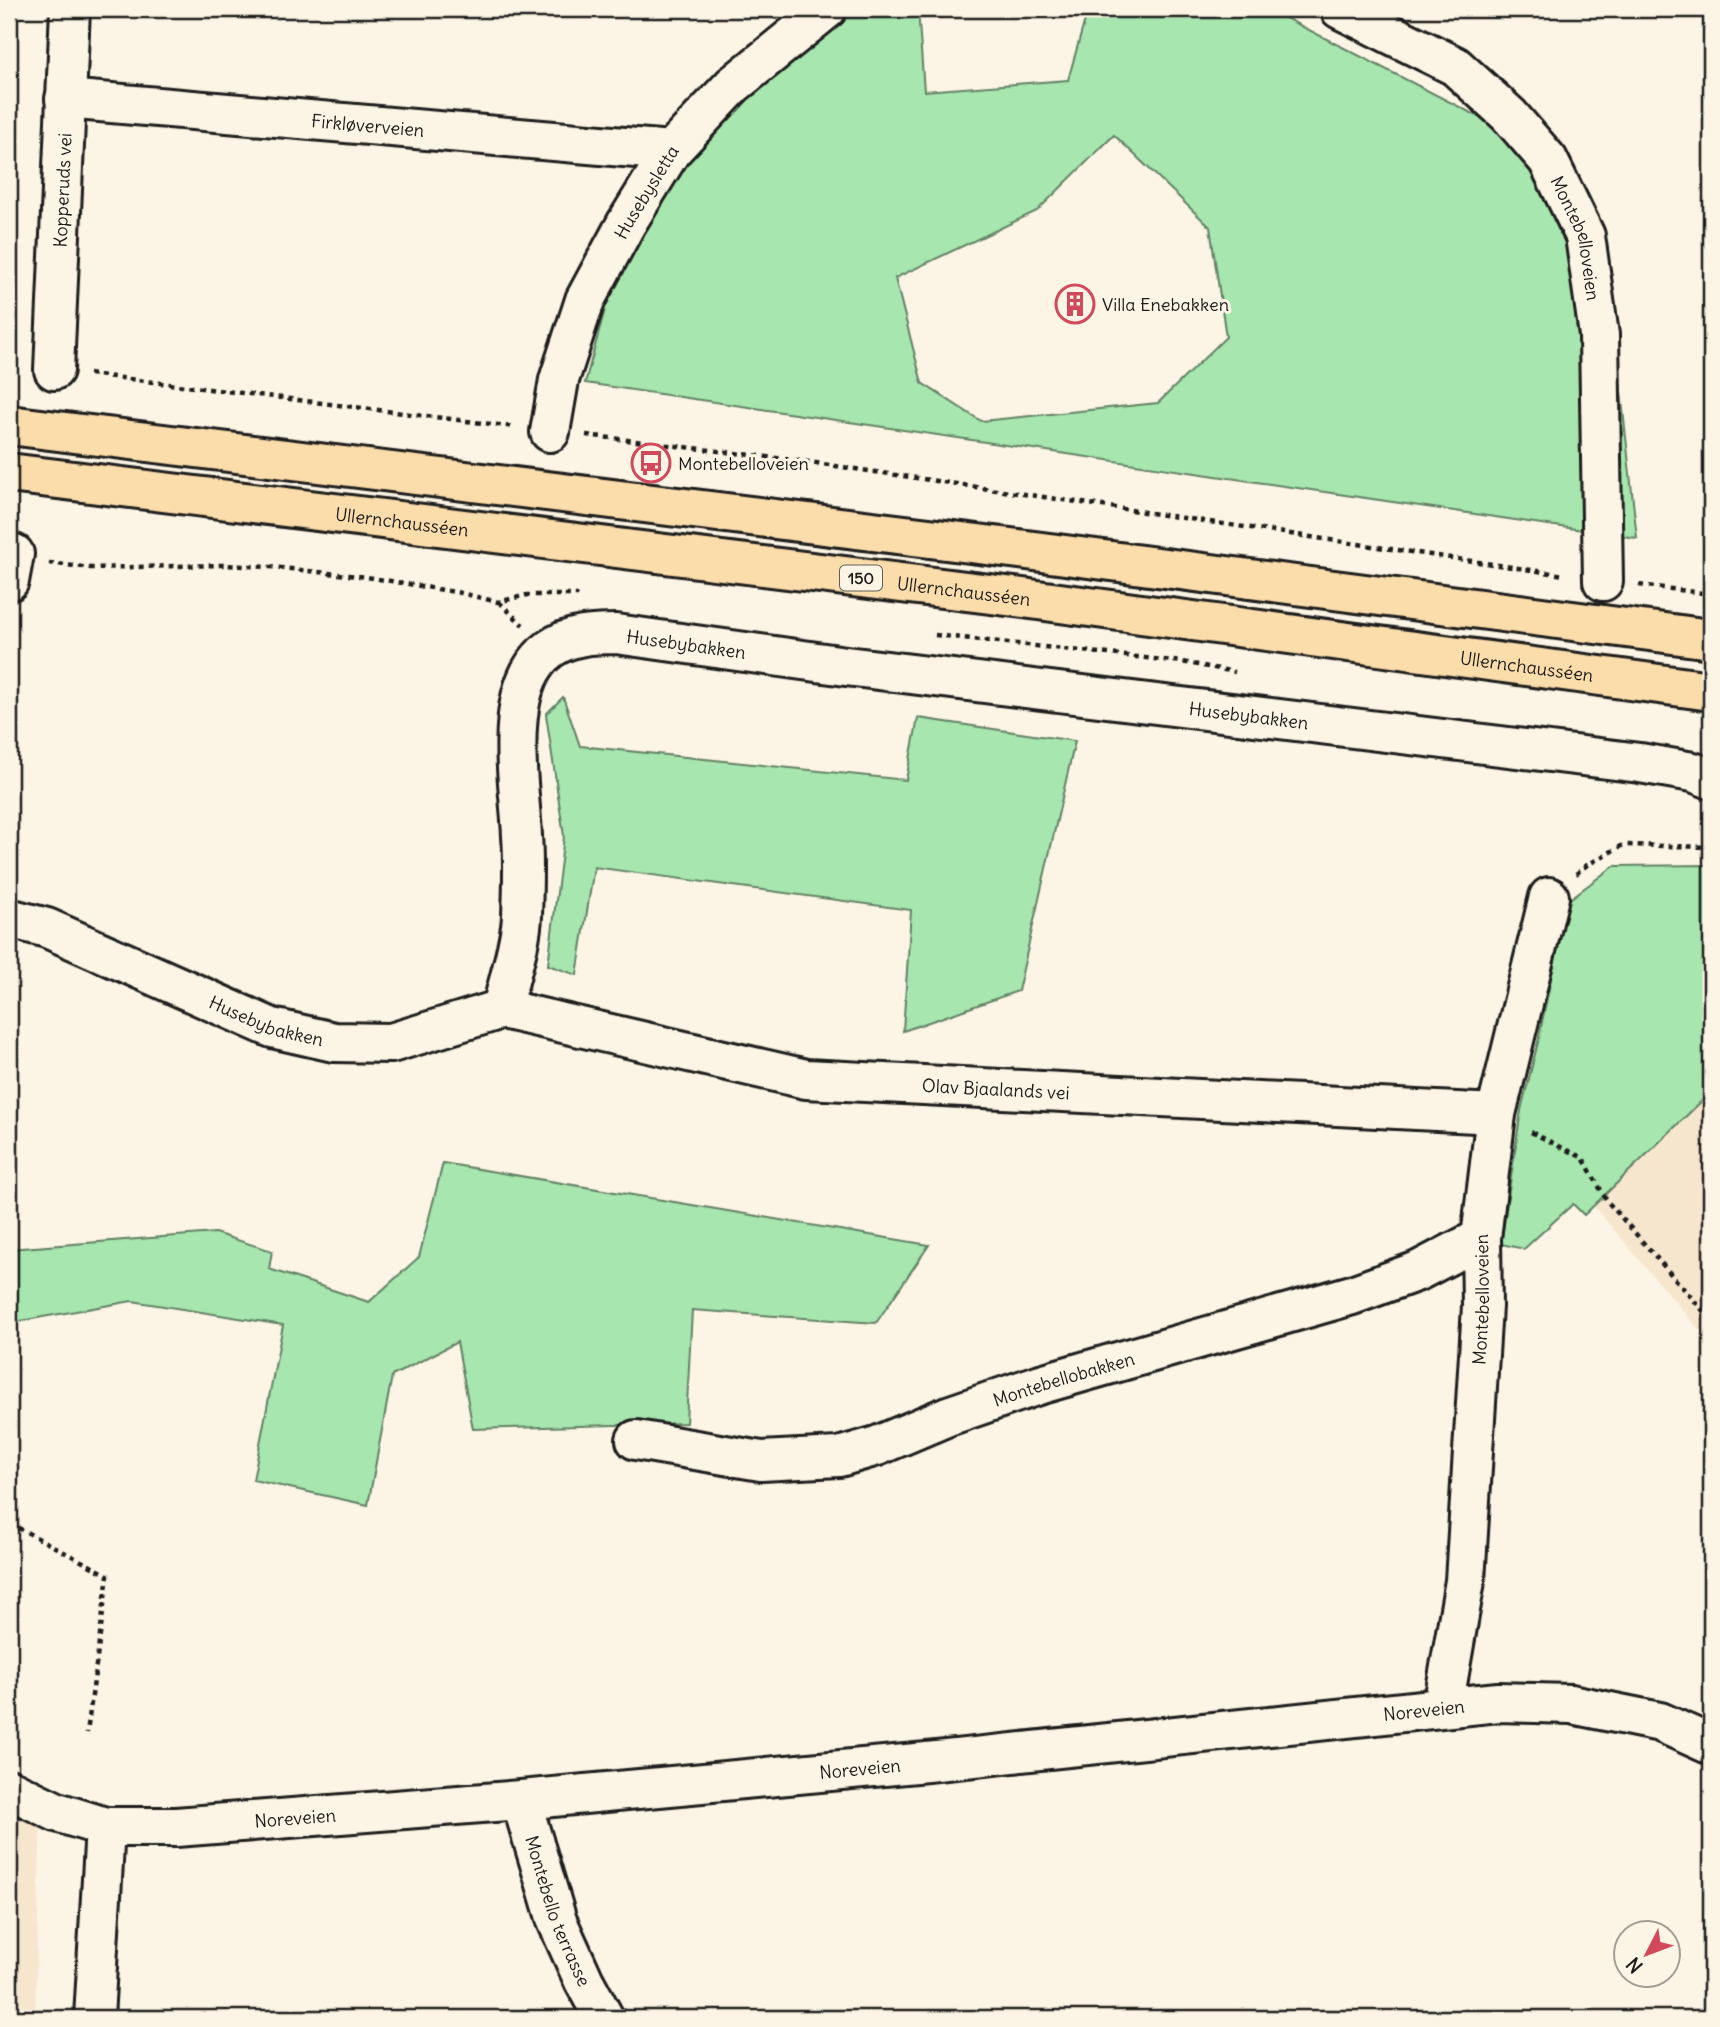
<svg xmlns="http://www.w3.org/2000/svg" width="1720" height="2027" font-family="Delius,sans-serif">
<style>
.built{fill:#f7e6ce}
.green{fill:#a7e6ae;stroke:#628165;stroke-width:2;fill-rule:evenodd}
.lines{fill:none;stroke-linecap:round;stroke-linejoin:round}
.minor-casing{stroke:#1c1c1c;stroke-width:44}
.highway-casing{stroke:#1c1c1c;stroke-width:44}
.path{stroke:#1c1c1c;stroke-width:4.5;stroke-dasharray:5 5;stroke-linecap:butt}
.minor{stroke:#fcf5e5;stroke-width:38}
.highway{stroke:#fbddab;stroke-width:38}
.labels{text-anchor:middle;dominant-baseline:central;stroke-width:6;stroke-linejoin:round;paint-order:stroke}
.shield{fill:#fcf5e5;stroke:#5f5d58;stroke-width:2}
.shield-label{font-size:16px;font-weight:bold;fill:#1c1c1c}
.street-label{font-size:18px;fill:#1c1c1c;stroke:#fcf5e5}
.poi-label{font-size:18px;fill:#1c1c1c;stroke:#fcf5e5;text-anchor:start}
</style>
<rect width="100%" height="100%" fill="#fcf5e5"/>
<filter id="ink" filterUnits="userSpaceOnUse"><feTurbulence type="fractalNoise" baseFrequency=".0143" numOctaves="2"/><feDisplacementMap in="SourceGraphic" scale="14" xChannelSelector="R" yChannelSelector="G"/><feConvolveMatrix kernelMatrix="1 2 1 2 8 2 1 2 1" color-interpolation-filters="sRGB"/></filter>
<g filter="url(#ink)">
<!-- built -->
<g class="built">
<path d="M 1711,1034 L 1711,1344 L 1573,1182 Z"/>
<path d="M 9,1797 L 41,1817 L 35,2018 L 9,2018 Z"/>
</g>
<!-- green -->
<g class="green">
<path d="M 845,9 L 918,9 L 924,91 L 1068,80 L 1088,9 L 1268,9 L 1493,124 L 1574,227 L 1614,327 L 1637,538 L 585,383 L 617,265 L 717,118 ZM 1114,135 L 1210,227 L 1226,337 L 1158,403 L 981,421 L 922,383 L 895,278 L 1037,211 Z"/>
<path d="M 563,697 L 580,746 L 906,780 L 918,718 L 1075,741 L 1018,991 L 903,1031 L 911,910 L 594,867 L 577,975 L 548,965 L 564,836 L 546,714 Z"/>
<path d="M 1711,865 L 1711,1092 L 1584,1215 L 1573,1204 L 1524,1249 L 1501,1244 L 1521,1110 L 1538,1042 L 1567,901 L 1614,866 Z"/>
<path d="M 443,1163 L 929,1245 L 876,1323 L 692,1310 L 686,1423 L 473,1429 L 457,1342 L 392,1376 L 368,1505 L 253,1480 L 283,1325 L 132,1301 L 9,1323 L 9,1249 L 215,1233 L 272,1251 L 269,1269 L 369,1302 L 419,1257 Z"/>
</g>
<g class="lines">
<defs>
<g id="minor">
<path id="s1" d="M 1340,9 L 1455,66 L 1509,115 L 1548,160 L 1585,236 L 1599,335 L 1603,581"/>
<path id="s2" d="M 65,99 L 671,151"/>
<path id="s3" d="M 54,370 L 70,9"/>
<path id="s4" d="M 550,432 L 559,380 L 585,300 L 626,224 L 671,151 L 733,85 L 827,9"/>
<path d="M 9,552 L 14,554 L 9,581"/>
<path id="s5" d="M 9,918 L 47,928 L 272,1028 L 334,1042 L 391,1043 L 502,1009 C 508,981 521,943 522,916 C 523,889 524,862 522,836 C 520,784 500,685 550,649 C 569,635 594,634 616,634 L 846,666 L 1640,763 L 1693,772 L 1711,779"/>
<path id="s6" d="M 502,1009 L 806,1079 L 1496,1114"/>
<path id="s7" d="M 636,1440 L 761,1461 L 839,1457 L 877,1446 L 948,1416 L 1041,1384 L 1352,1295 L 1418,1271 L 1481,1238"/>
<path id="s8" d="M 1443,1707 L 1465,1581 L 1482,1306 L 1481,1238 L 1496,1114 L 1549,897"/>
<path id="s9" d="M 9,1789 L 57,1812 L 105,1827 L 176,1827 L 521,1800 L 927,1762 L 1498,1702 L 1571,1704 L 1660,1722 L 1711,1745"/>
<path id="s10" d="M 521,1800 L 557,1921 L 584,1981 L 604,2018"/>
<path d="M 94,2018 L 105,1827"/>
</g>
<g id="highway">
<path d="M 9,425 L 1019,549 L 1711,639"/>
<path id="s11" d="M 9,473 L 1023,598 L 1711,691"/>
</g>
</defs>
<!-- minor casing -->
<use href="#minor" class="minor-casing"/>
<!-- highway casing -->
<use href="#highway" class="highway-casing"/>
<!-- path -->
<g class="path">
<path d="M 89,374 L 515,427"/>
<path d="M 586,435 L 809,462 L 1565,575"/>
<path d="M 49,563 L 91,568 L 221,565 L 271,567 L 367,577 L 461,593 L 498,602 L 527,595 L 578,595"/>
<path d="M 1639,585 L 1711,594"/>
<path d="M 499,602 L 523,625"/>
<path d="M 935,635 L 1182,662 L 1235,672"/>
<path d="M 1576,874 L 1587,865 L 1623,845 L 1711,847"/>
<path d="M 1531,1132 L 1583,1158 L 1607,1201 L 1711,1320"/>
<path d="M 9,1523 L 108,1575 L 87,1733"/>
</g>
<!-- minor -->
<use href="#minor" class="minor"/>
<!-- highway -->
<use href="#highway" class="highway"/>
</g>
</g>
<!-- icons -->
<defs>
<symbol id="building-ring" viewBox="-11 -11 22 22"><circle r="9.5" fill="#fcf5e5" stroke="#d1495b" stroke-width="1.5"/><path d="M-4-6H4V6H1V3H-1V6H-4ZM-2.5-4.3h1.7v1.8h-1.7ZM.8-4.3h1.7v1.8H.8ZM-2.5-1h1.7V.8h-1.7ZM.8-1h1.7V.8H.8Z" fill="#d1495b"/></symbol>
<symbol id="bus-ring" viewBox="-11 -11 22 22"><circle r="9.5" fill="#fcf5e5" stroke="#d1495b" stroke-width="1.5"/><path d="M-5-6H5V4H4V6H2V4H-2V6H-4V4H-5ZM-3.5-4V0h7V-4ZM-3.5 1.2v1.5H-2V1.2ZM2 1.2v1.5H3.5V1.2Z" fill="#d1495b"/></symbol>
</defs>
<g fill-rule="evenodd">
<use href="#building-ring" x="1053" y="282" width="44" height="44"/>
<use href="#bus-ring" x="629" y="441" width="44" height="44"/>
</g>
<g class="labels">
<!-- shield labels -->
<rect class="shield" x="840" y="565.5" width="42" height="25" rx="5"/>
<g class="shield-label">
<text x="861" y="578">150</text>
</g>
<!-- street labels -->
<g class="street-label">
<text stroke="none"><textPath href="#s2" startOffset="304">Firkløverveien</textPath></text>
<text stroke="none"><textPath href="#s3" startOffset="180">Kopperuds vei</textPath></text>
<text stroke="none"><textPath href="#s4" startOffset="261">Husebysletta</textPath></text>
<text stroke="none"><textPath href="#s1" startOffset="345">Montebelloveien</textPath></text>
<text stroke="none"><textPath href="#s11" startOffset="396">Ullernchausséen</textPath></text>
<text stroke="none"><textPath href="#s11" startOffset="962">Ullernchausséen</textPath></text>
<text stroke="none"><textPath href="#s5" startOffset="1034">Husebybakken</textPath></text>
<text stroke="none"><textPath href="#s11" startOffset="1530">Ullernchausséen</textPath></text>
<text stroke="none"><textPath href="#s5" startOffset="1601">Husebybakken</textPath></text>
<text stroke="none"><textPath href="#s5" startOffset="278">Husebybakken</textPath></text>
<text stroke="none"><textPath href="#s6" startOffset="502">Olav Bjaalands vei</textPath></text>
<text stroke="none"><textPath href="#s8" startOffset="410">Montebelloveien</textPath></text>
<text stroke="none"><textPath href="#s7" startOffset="443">Montebellobakken</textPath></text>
<text stroke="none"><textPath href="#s9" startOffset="1428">Noreveien</textPath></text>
<text stroke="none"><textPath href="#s9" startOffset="861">Noreveien</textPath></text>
<text stroke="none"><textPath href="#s9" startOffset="294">Noreveien</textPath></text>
<text stroke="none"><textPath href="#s10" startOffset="117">Montebello terrasse</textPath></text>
</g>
<!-- poi labels -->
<g class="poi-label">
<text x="1102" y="304">Villa Enebakken</text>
<text x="678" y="463">Montebelloveien</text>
</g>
</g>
<!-- margin -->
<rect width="1720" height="2027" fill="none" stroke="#fcf5e5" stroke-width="35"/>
<rect x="18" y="18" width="1685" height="1992" fill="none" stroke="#1c1c1c" stroke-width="2.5" filter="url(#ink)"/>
<!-- north arrow -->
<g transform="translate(1647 1954) rotate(228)"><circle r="33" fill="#fcf5e5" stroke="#a29e95" stroke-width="2"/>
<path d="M0-5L12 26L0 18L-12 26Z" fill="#d1495b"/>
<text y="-10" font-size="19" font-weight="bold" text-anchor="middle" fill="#1c1c1c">N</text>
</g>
</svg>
